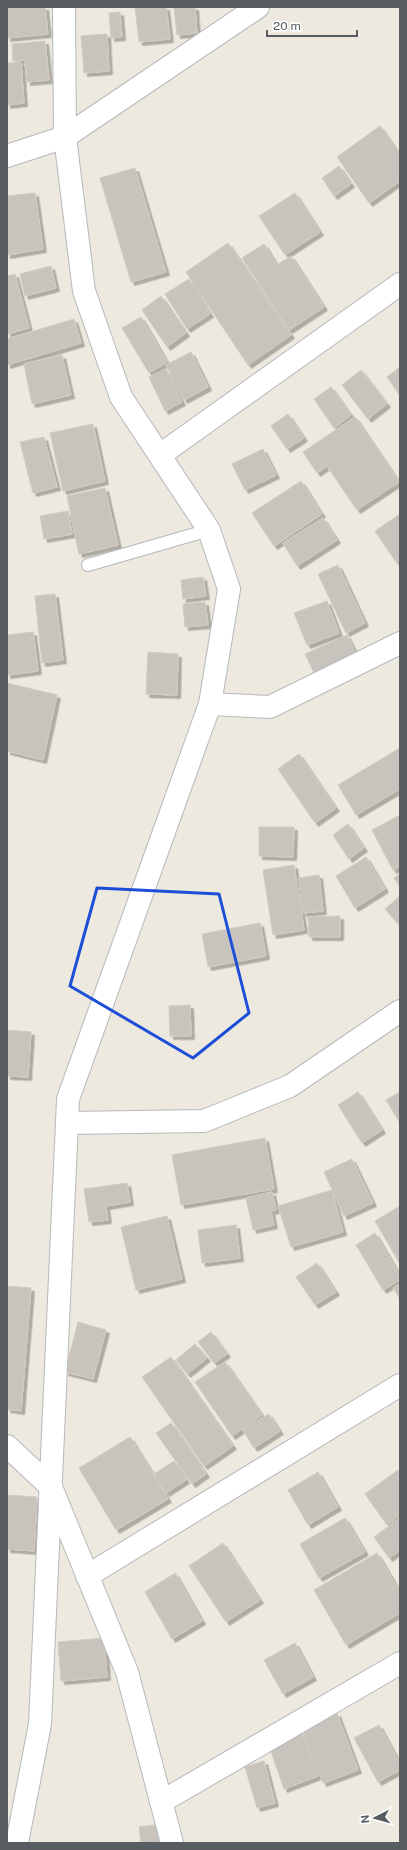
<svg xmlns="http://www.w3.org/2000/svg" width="407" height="1850" font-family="'Public Sans',sans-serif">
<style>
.building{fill:#c8c3bc;stroke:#d2cabd;filter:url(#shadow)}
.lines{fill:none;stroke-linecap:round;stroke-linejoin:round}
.lane-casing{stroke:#b5b8bd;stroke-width:14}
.street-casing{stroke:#b5b8bd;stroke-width:24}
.lane{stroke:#fff;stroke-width:12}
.street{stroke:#fff;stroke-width:22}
.marked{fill:none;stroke:#1d4ed8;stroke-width:3;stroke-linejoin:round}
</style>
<defs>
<filter id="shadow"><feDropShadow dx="3.5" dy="3.5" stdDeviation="0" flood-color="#0004"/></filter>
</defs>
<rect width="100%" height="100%" fill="#ede9de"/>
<!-- building -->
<g class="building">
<path d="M 7,7 L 45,7 L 48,34 L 7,38 Z"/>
<path d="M 135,7 L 166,7 L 170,39 L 139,42 Z"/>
<path d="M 174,7 L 195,7 L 197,33 L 177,35 Z"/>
<path d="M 120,12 L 122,37 L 111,38 L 109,13 Z"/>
<path d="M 107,34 L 109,71 L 84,73 L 81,36 Z"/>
<path d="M 45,41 L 49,80 L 27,82 L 25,60 L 13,61 L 12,44 Z"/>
<path d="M 21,62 L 24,103 L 7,105 L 7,63 Z"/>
<path d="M 380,126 L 400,155 L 400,181 L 369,203 L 337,157 Z"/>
<path d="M 339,166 L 351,184 L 334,196 L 322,178 Z"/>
<path d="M 135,168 L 166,272 L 131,282 L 100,178 Z"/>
<path d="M 35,193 L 43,249 L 7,255 L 7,196 Z"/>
<path d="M 295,193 L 320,232 L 285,255 L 259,216 Z"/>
<path d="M 228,243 L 291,335 L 248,365 L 186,272 Z"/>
<path d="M 264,244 L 277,265 L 291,256 L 324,307 L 289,330 L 242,258 Z"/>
<path d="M 51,266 L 56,288 L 25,296 L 20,274 Z"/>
<path d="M 15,274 L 29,328 L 7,334 L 7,276 Z"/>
<path d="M 189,279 L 210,314 L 187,329 L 165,294 Z"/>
<path d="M 161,296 L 186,333 L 167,347 L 142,310 Z"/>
<path d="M 141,317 L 167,362 L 149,373 L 122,328 Z"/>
<path d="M 74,319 L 81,343 L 7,365 L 7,339 Z"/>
<path d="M 191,352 L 208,387 L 184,400 L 166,365 Z"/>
<path d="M 62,355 L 71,395 L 32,404 L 24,364 Z"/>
<path d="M 400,367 L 400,396 L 387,377 Z"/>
<path d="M 166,369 L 182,402 L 165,411 L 149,377 Z"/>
<path d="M 361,370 L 387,404 L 368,419 L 342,385 Z"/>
<path d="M 331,387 L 351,415 L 334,428 L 314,399 Z"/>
<path d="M 288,414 L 304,438 L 287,449 L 271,426 Z"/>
<path d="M 355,417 L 399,482 L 357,510 L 327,466 L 317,473 L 303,452 Z"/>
<path d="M 93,424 L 105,481 L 63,491 L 50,433 Z"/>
<path d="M 44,437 L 57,487 L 33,493 L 20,442 Z"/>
<path d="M 263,449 L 276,475 L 245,490 L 232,464 Z"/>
<path d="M 301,481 L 322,514 L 274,546 L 252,513 Z"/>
<path d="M 105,488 L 118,545 L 79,554 L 67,496 Z"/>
<path d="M 68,511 L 72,534 L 44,539 L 40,516 Z"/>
<path d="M 400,514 L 400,559 L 396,562 L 375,531 Z"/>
<path d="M 323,518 L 337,540 L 297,566 L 283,543 Z"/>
<path d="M 338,565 L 365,623 L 346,633 L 318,574 Z"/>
<path d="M 203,577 L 206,596 L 183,599 L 181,580 Z"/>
<path d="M 55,594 L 63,660 L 42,663 L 35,596 Z"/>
<path d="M 327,601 L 339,633 L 307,645 L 294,613 Z"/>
<path d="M 205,602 L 208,625 L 185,627 L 183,604 Z"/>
<path d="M 33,632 L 38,671 L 7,675 L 7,635 Z"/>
<path d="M 347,635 L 359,660 L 317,679 L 305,654 Z"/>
<path d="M 148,652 L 178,654 L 177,695 L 146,694 Z"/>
<path d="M 7,683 L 57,695 L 43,760 L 7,751 Z"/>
<path d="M 400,748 L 400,789 L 356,815 L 338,785 Z"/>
<path d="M 299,754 L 336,808 L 315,823 L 278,769 Z"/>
<path d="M 400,815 L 400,866 L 393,870 L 372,830 Z"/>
<path d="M 348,824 L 364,848 L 349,859 L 333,835 Z"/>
<path d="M 259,827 L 294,827 L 293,857 L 259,856 Z"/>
<path d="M 366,857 L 385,889 L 355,908 L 336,876 Z"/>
<path d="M 294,865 L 304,930 L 273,935 L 263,870 Z"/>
<path d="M 400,874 L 400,887 L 394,878 Z"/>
<path d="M 319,875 L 323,911 L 303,913 L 299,878 Z"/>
<path d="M 400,896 L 400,926 L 385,909 Z"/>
<path d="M 340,916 L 340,937 L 309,937 L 308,917 Z"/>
<path d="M 260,923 L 266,956 L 208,967 L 202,934 Z"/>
<path d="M 190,1005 L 191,1036 L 170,1036 L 169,1006 Z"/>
<path d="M 7,1030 L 31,1032 L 28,1077 L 7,1076 Z"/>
<path d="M 358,1092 L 382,1130 L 362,1143 L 338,1105 Z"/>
<path d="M 400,1092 L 400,1123 L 386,1100 Z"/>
<path d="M 265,1138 L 274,1189 L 181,1205 L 172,1155 Z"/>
<path d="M 352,1159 L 373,1203 L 344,1216 L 324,1172 Z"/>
<path d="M 127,1183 L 130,1202 L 106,1206 L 108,1220 L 89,1222 L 84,1189 Z"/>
<path d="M 332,1190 L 343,1232 L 291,1247 L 278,1206 Z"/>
<path d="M 272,1192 L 276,1210 L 271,1211 L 274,1225 L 253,1230 L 246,1198 Z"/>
<path d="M 400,1206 L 400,1264 L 375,1221 Z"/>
<path d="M 167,1216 L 182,1279 L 136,1290 L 121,1227 Z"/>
<path d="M 236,1225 L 240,1258 L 202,1263 L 198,1230 Z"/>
<path d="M 375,1233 L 400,1276 L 400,1280 L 383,1290 L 356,1245 Z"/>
<path d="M 317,1263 L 336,1292 L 315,1305 L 296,1277 Z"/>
<path d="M 400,1284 L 400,1299 L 393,1288 Z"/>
<path d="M 7,1286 L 31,1288 L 21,1411 L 7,1409 Z"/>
<path d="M 78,1322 L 106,1330 L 93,1379 L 65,1372 Z"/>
<path d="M 211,1332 L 227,1354 L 214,1363 L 198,1342 Z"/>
<path d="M 195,1344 L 207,1358 L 187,1374 L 176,1360 Z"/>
<path d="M 171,1357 L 233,1446 L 204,1466 L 142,1377 Z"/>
<path d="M 225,1362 L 262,1415 L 232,1436 L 195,1382 Z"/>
<path d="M 269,1414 L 280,1431 L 254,1448 L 243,1430 Z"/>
<path d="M 171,1423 L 206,1474 L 192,1484 L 156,1433 Z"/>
<path d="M 130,1437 L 168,1499 L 116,1530 L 79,1468 Z"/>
<path d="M 174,1461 L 186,1480 L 166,1493 L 154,1474 Z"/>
<path d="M 398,1470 L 400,1472 L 400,1515 L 387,1525 L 365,1494 Z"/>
<path d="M 318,1472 L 338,1507 L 308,1525 L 288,1490 Z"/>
<path d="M 7,1495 L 37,1497 L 34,1551 L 7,1549 Z"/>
<path d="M 345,1518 L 365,1552 L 319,1578 L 300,1544 Z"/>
<path d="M 400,1518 L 400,1550 L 389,1558 L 374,1537 Z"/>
<path d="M 223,1543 L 260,1600 L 226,1622 L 189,1566 Z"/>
<path d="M 377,1553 L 400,1592 L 400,1613 L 346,1645 L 314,1590 Z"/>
<path d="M 175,1573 L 202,1621 L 172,1639 L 145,1592 Z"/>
<path d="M 104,1638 L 107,1677 L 61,1681 L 58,1642 Z"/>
<path d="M 295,1643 L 313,1677 L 283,1694 L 264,1660 Z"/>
<path d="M 337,1713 L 358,1770 L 323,1783 L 301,1726 Z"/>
<path d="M 379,1725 L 400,1764 L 400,1770 L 378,1782 L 354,1738 Z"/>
<path d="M 301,1731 L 318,1776 L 284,1789 L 268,1743 Z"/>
<path d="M 264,1761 L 275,1803 L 257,1808 L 245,1767 Z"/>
<path d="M 162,1824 L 164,1843 L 141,1843 L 139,1827 Z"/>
</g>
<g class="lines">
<defs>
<path id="lane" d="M 88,565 L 209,530"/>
<g id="street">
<path d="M 7,156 L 65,137 L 258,7"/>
<path d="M 160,455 L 400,284"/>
<path d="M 210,704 L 270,707 L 400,643"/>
<path d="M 67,1123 L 204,1121 L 290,1086 L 400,1011"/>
<path d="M 7,1446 L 51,1487 L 127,1672 L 172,1843"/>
<path d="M 87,1576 L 400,1385"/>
<path d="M 161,1802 L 400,1663"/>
<path d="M 17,1843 L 40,1724 L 68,1099 L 210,704 L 229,589 L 209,530 L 121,397 L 84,291 L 65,137 L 64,7"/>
</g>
</defs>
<!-- lane casing -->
<use href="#lane" class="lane-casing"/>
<!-- street casing -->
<use href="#street" class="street-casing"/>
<!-- lane -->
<use href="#lane" class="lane"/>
<!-- street -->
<use href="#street" class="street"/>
</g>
<!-- marked area -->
<path class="marked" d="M 97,888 L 219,894 L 249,1013 L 193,1058 L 70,986 Z"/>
<!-- border -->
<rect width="407" height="1850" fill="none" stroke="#585d62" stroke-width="16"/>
<!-- north arrow -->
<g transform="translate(375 1818) rotate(264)" stroke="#ffffff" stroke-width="3" paint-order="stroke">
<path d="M0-3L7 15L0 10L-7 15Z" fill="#585d62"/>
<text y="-6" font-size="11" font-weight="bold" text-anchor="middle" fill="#585d62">N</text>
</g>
<!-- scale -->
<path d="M267 30v6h90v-6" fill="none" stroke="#585d62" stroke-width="2"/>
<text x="273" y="30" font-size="12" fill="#585d62" stroke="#ffffff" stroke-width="3" paint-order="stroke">20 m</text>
</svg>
